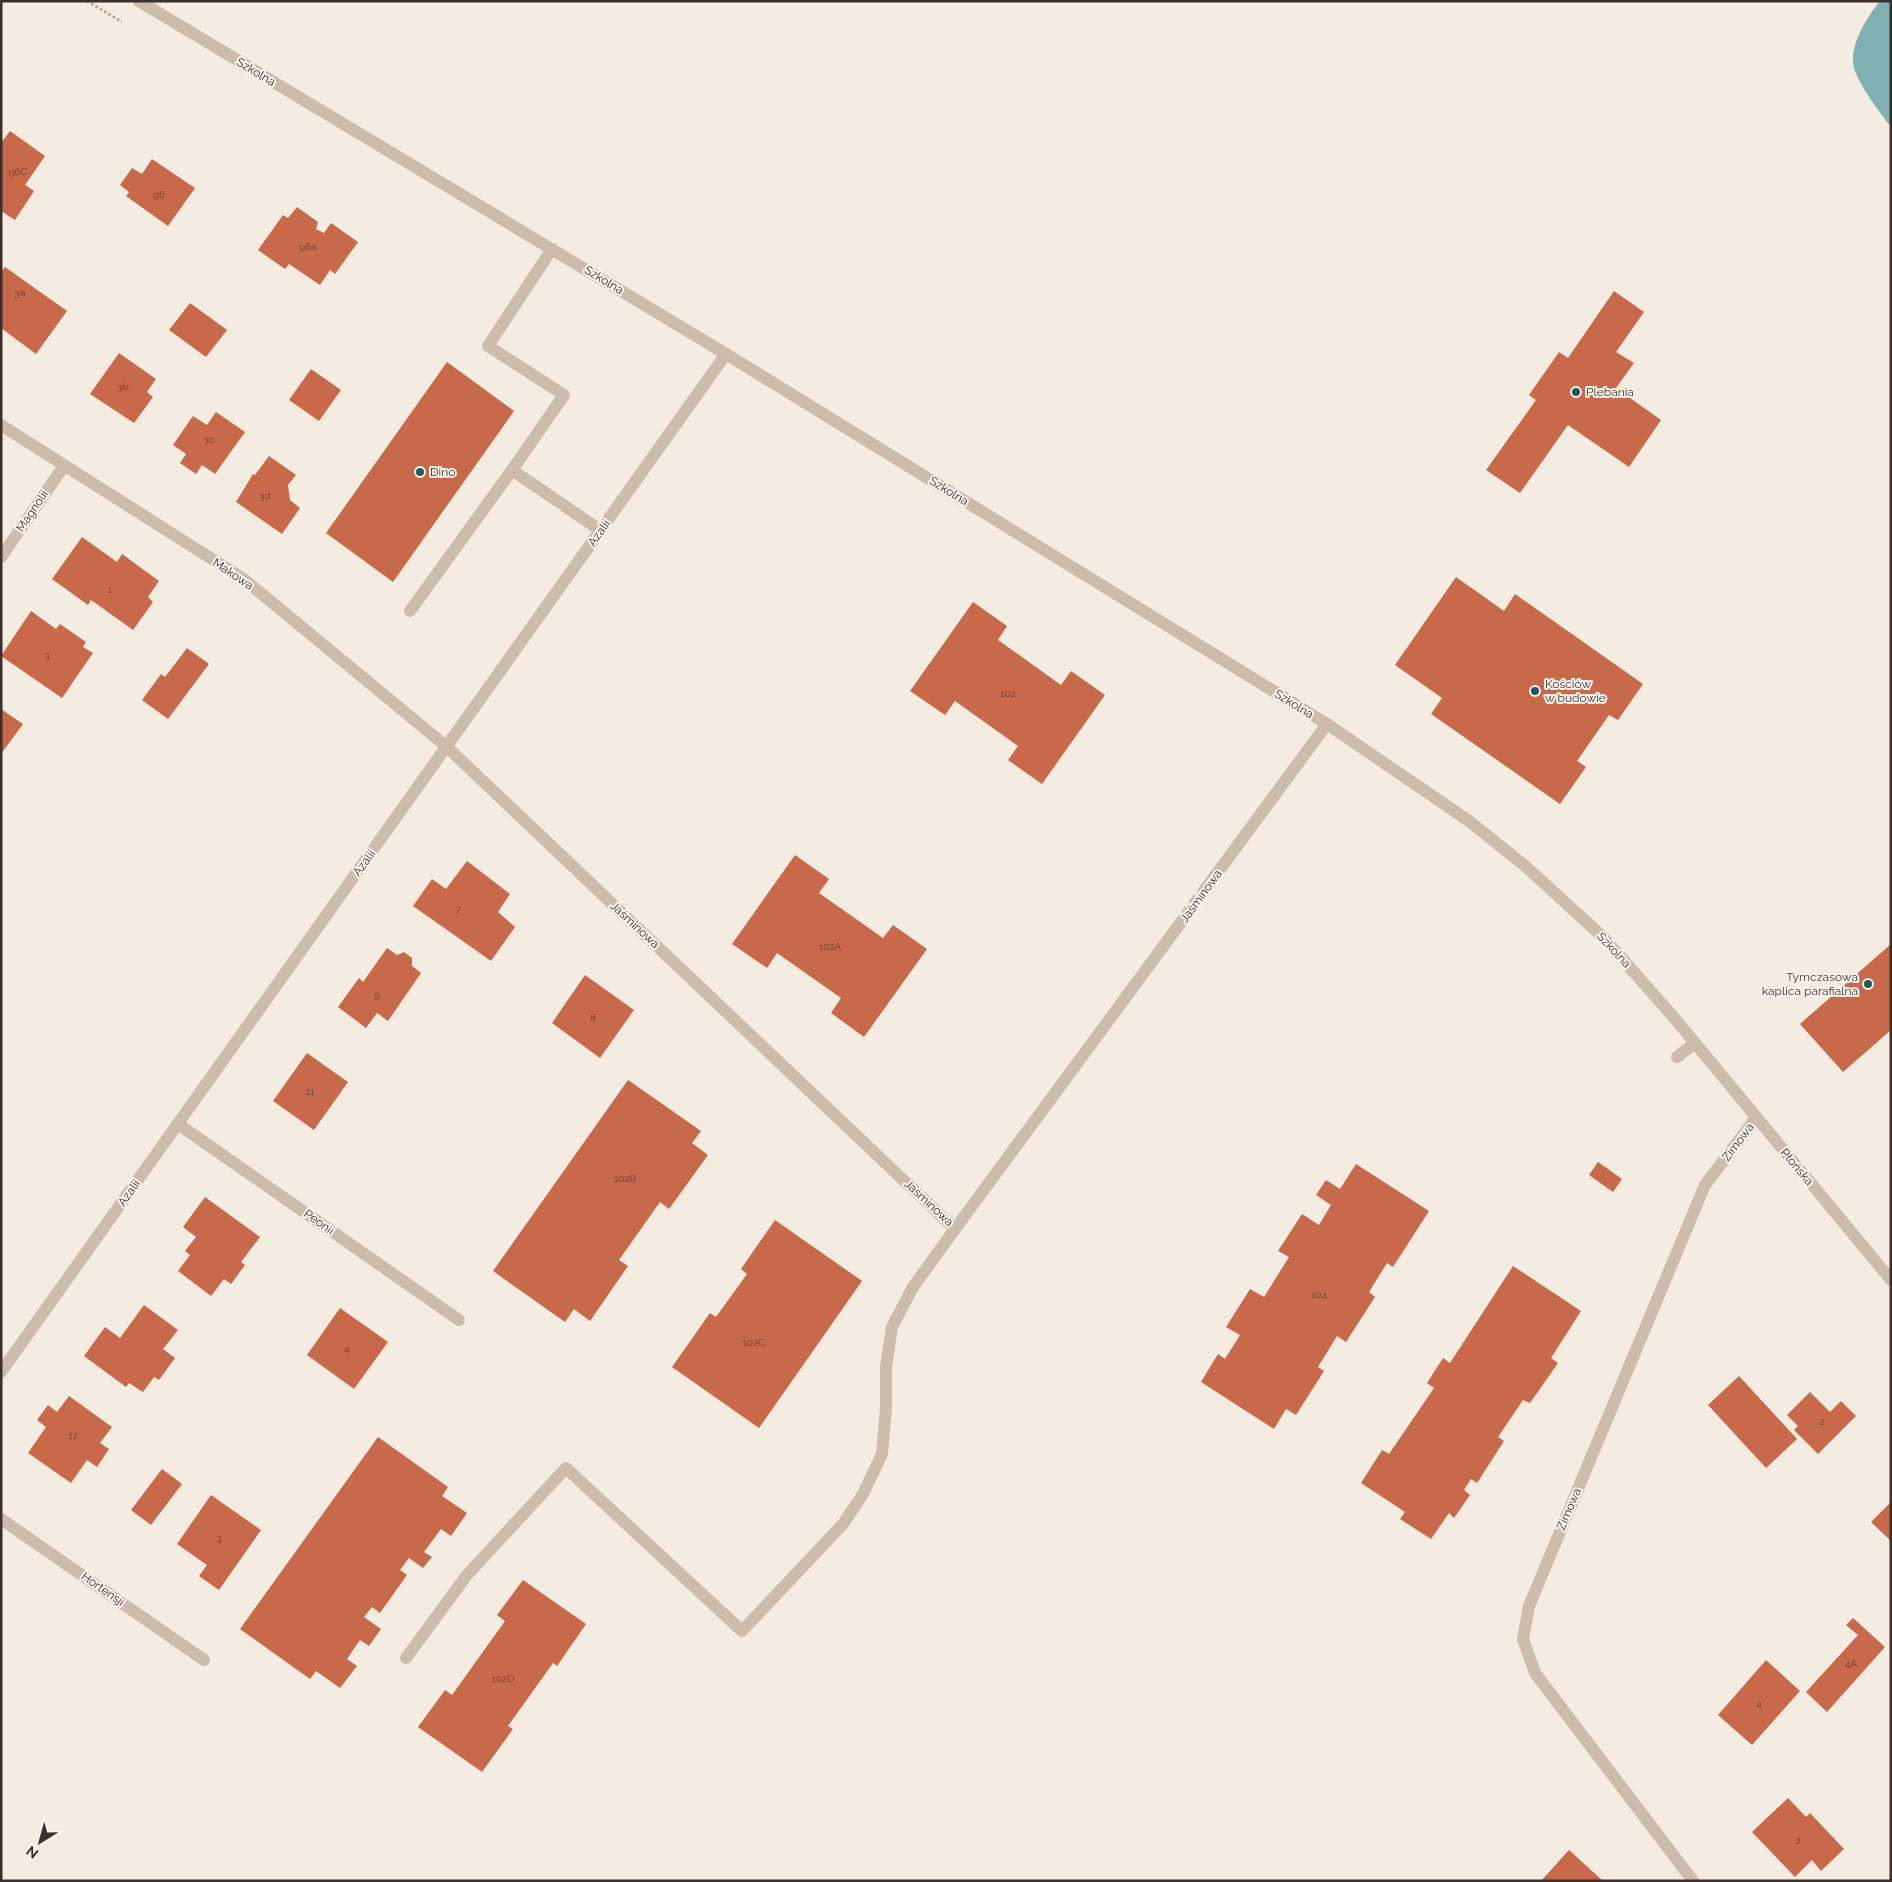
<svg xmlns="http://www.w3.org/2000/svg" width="1892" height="1882" font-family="Raleway,sans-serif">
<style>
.water{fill:#7fb0b2}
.building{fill:#c8694b}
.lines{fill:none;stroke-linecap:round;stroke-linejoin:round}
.path{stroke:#b9a596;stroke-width:3;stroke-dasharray:2.5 2.5;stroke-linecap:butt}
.service{stroke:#cdbbac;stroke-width:12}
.minor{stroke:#cdbbac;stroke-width:12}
.poi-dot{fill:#1f5a5e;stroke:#fbf5ee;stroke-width:2}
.labels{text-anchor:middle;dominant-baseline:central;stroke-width:4;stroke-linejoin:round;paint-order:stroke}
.number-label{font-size:10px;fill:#5e3e33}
.street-label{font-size:12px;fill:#3b302b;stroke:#fbf5ee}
.poi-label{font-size:12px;fill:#3b302b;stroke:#fbf5ee;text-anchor:start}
</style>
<rect width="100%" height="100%" fill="#f4ebe1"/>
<!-- water -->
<path class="water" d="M 1880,1 L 1891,1 L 1891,127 C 1880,113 1859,85 1854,68 C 1848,47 1867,17 1880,1 Z"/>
<!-- building -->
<g class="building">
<path d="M 10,131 L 45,156 L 25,185 L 34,191 L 15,220 L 1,211 L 1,143 Z"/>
<path d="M 152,159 L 195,188 L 168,226 L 126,196 L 129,192 L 120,185 L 132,168 L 142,174 Z"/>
<path d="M 297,207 L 318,222 L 316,229 L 324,233 L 331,223 L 358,242 L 335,274 L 330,270 L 320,285 L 289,264 L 285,269 L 258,250 L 283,215 L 288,218 Z"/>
<path d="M 5,267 L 67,311 L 36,354 L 1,328 L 1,272 Z"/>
<path d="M 1614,291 L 1644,312 L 1616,352 L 1634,363 L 1616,388 L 1661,420 L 1629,467 L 1568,425 L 1520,493 L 1486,470 L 1536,400 L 1529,395 L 1559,352 L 1568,358 Z"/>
<path d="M 190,303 L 227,330 L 206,357 L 169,330 Z"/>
<path d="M 119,353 L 156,379 L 147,392 L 153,397 L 134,423 L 90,394 Z"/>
<path d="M 447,362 L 514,411 L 393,582 L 326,533 Z"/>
<path d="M 311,369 L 341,390 L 319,421 L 289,400 Z"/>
<path d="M 216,412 L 245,432 L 215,474 L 202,465 L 196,474 L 180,463 L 186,454 L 173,445 L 193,416 L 207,425 Z"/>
<path d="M 269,456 L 296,475 L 288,485 L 290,500 L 300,508 L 282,534 L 236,502 L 253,474 L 255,475 Z"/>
<path d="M 82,537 L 117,562 L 122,554 L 159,581 L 148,597 L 153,602 L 133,630 L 91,600 L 88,605 L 52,579 Z"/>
<path d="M 1456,577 L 1504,611 L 1515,594 L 1643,684 L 1618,720 L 1609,715 L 1577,761 L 1586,767 L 1560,804 L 1431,714 L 1442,698 L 1395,665 Z"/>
<path d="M 973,602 L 1007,626 L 998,640 L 1061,685 L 1071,671 L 1105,695 L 1042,784 L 1008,760 L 1018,746 L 955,701 L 945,715 L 910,691 Z"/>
<path d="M 31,611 L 56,629 L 60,624 L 86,642 L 83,647 L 93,653 L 62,698 L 1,656 Z"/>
<path d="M 187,648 L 209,664 L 168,719 L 142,700 L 161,674 L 165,677 Z"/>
<path d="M 1,709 L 23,724 L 1,754 Z"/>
<path d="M 795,855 L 829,879 L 819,893 L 883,938 L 893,925 L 927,949 L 864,1037 L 831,1013 L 841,998 L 777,953 L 767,968 L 732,944 Z"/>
<path d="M 467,861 L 510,894 L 498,912 L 515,927 L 491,961 L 413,906 L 432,879 L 446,889 Z"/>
<path d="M 1891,944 L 1891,1030 L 1843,1072 L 1800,1024 Z"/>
<path d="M 387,948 L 397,955 L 404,952 L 412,958 L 412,966 L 421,973 L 388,1021 L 377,1013 L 366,1028 L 338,1007 L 359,978 L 363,982 Z"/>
<path d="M 585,975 L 634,1010 L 600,1058 L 552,1023 Z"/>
<path d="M 307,1053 L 348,1082 L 314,1130 L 273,1101 Z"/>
<path d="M 628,1080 L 701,1131 L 692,1143 L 708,1155 L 669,1209 L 660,1202 L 619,1260 L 628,1266 L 590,1321 L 574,1309 L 565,1322 L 493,1271 Z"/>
<path d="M 1598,1162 L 1622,1179 L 1613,1192 L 1589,1175 Z"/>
<path d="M 1356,1164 L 1429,1211 L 1393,1267 L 1387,1263 L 1369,1292 L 1375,1297 L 1346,1342 L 1337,1336 L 1318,1367 L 1324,1371 L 1296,1415 L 1286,1409 L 1274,1429 L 1201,1382 L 1218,1354 L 1225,1359 L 1240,1335 L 1226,1327 L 1250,1289 L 1264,1297 L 1289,1257 L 1278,1251 L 1302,1214 L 1319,1225 L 1331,1205 L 1316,1195 L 1326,1180 L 1340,1189 Z"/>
<path d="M 205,1197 L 260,1237 L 241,1262 L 245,1265 L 231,1284 L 224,1279 L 211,1296 L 178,1271 L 190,1255 L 185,1251 L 196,1237 L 183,1227 Z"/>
<path d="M 775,1220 L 862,1281 L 759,1428 L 672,1367 L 710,1313 L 716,1317 L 747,1274 L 741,1269 Z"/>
<path d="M 1513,1266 L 1581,1311 L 1551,1358 L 1558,1363 L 1530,1403 L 1523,1400 L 1498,1437 L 1504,1441 L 1477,1483 L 1471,1479 L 1464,1490 L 1470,1495 L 1454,1518 L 1449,1513 L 1431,1539 L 1400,1519 L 1405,1512 L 1361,1483 L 1382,1450 L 1389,1454 L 1434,1388 L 1427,1383 L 1443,1358 L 1450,1363 Z"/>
<path d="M 144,1305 L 178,1330 L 163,1349 L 175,1358 L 159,1380 L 154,1377 L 143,1392 L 129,1383 L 126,1387 L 84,1356 L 105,1327 L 120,1338 Z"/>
<path d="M 340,1308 L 388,1342 L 354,1389 L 307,1355 Z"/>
<path d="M 1739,1376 L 1797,1439 L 1766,1468 L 1708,1405 Z"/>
<path d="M 1810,1392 L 1830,1412 L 1841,1401 L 1856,1416 L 1818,1454 L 1794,1430 L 1798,1426 L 1787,1415 Z"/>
<path d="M 69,1396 L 112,1427 L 100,1443 L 109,1449 L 97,1467 L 87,1460 L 71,1483 L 28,1453 L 46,1427 L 37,1420 L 48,1405 L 57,1412 Z"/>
<path d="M 378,1437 L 448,1487 L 442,1496 L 467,1513 L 451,1536 L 441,1529 L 424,1552 L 432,1557 L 423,1568 L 409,1558 L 400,1570 L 407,1575 L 380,1613 L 372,1607 L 364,1617 L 381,1629 L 369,1646 L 360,1640 L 347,1659 L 357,1666 L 340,1688 L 316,1671 L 310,1679 L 240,1629 Z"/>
<path d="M 162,1469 L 182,1484 L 151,1525 L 131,1510 Z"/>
<path d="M 211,1495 L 261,1530 L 219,1590 L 199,1576 L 207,1565 L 177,1544 Z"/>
<path d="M 1891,1502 L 1891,1541 L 1871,1522 Z"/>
<path d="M 523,1580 L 586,1624 L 557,1666 L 553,1663 L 508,1726 L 513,1729 L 482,1772 L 418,1727 L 445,1690 L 452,1695 L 505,1621 L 497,1615 Z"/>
<path d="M 1853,1618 L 1885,1647 L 1827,1712 L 1806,1692 L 1858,1635 L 1846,1625 Z"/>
<path d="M 1766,1660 L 1800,1691 L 1752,1745 L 1718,1715 Z"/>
<path d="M 1788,1798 L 1806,1817 L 1810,1813 L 1844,1849 L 1821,1871 L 1812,1860 L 1795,1877 L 1752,1832 Z"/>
<path d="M 1569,1850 L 1603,1881 L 1541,1881 Z"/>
</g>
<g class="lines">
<!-- path -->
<path class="path" d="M 87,1 L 122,22"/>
<!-- service -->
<g class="service">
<path d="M 512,470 L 564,395 L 488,346 L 552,249"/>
<path d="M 410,611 L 512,470 L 600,530"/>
<path d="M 1677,1057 L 1695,1043"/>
<path d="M 406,1658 L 467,1575 L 566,1468 L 742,1631 L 843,1524 L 863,1494 L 882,1454 L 886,1408 L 886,1367 L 892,1327 L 913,1287 L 955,1229"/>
</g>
<!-- minor -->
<g class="minor">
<path d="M 139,1 L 726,354 L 1327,724 L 1469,821 L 1524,865 L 1603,937 L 1676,1020 L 1891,1280"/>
<path d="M 1,425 L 245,580 L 447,747 L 955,1229 L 1327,724"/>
<path d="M 1,557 L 64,466"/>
<path d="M 178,1124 L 459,1320"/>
<path d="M 1,1372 L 726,354"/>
<path d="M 1,1519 L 204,1660"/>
<path d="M 1693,1881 L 1535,1673 L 1523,1639 L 1529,1606 L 1705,1185 L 1756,1118"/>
</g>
</g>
<!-- markers -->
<g class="poi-dot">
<circle cx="1576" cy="392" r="5"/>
<circle cx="420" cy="472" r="5"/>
<circle cx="1535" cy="691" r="5"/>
<circle cx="1868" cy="984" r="5"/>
</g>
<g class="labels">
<!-- number labels -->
<g class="number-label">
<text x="18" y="171">96C</text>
<text x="159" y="194">96</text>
<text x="308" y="246">96a</text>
<text x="20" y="292">3a</text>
<text x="123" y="386">3b</text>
<text x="209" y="439">3c</text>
<text x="265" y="495">3d</text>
<text x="110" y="589">1</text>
<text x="47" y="654">3</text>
<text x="1008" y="693">102</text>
<text x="458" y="909">7</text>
<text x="830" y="946">102A</text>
<text x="377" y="994">9</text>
<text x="593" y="1017">8</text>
<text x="310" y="1091">11</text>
<text x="625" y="1178">102B</text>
<text x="1319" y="1294">104</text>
<text x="754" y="1342">102C</text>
<text x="347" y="1348">4</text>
<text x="1822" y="1421">2</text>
<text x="73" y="1435">17</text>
<text x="219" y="1537">3</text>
<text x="1851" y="1663">4A</text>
<text x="503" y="1678">102D</text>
<text x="1759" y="1703">4</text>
<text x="1798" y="1840">2</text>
</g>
<!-- street labels -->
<g class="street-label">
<text transform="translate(256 72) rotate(31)">Szkolna</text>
<text transform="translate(604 280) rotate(31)">Szkolna</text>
<text transform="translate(949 491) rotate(32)">Szkolna</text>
<text transform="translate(32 511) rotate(-56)">Magnolii</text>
<text transform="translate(599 533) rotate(-55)">Azalii</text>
<text transform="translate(233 574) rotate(34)">Makowa</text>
<text transform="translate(1294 704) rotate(32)">Szkolna</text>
<text transform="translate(364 863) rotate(-54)">Azalii</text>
<text transform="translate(1201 896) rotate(-54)">Jaśminowa</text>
<text transform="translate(635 925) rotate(43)">Jaśminowa</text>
<text transform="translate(1614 950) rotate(47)">Szkolna</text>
<text transform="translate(1738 1142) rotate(-53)">Zimowa</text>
<text transform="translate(1797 1167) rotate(50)">Płońska</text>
<text transform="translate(129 1193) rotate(-55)">Azalii</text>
<text transform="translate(929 1203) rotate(43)">Jaśminowa</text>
<text transform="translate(319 1222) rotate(35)">Peonii</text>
<text transform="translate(1569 1509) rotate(-67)">Zimowa</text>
<text transform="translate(103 1589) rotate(35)">Hortensji</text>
</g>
<!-- poi labels -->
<g class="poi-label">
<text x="1586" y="392">Plebania</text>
<text x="430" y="472">Dino</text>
<text x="1545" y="684">Kościów<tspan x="1545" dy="14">w budowie</tspan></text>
<text x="1858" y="977" text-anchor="end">Tymczasowa<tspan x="1858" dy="14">kaplica parafialna</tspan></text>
</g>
</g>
<!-- border -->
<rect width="1892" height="1882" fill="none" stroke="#3b302b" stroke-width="5"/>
<!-- north arrow -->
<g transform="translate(40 1842) rotate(217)" stroke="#fbf5ee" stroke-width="4" paint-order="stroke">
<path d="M0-4L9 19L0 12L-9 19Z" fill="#3b302b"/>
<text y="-8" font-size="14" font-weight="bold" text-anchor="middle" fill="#3b302b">N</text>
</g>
</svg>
